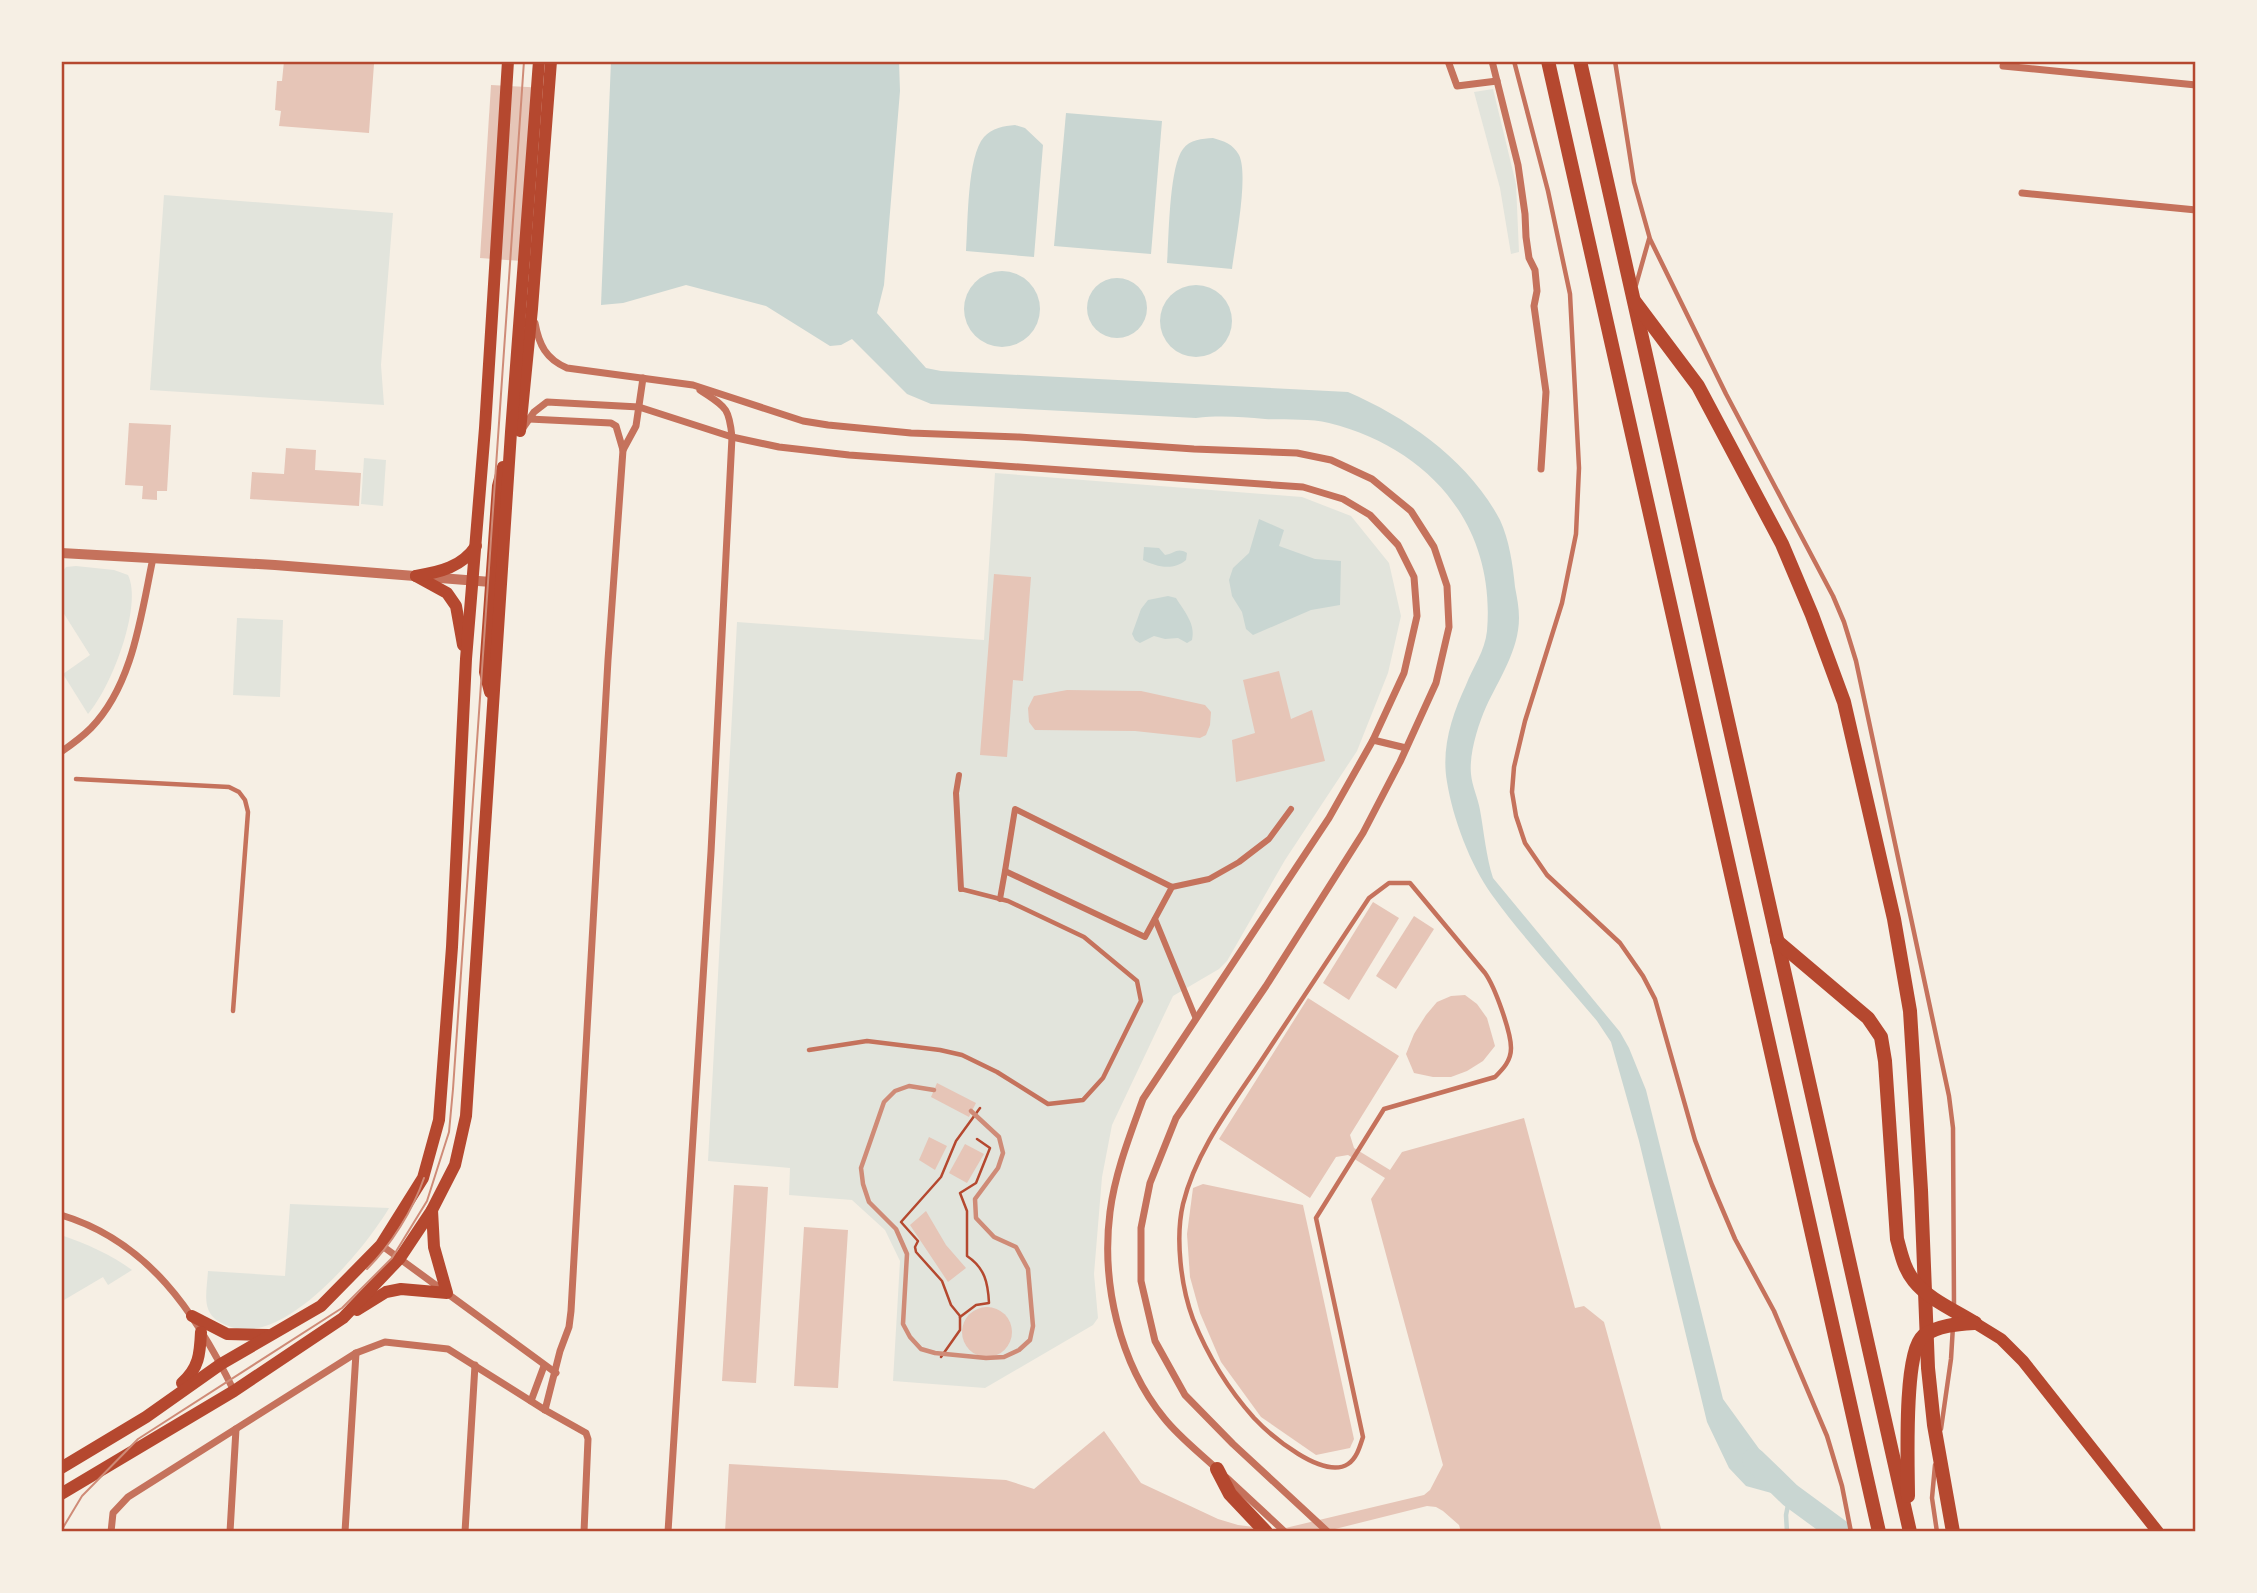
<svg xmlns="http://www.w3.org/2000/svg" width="2257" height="1593" font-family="Helvetica,sans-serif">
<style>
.green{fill:#e2e4dc}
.water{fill:#c9d6d2}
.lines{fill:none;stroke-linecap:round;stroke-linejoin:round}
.stream{stroke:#c9d6d2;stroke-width:4.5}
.river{stroke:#c9d6d2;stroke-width:24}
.building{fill:#e6c5b7}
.path{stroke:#b5482f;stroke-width:2.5}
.service{stroke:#c5725c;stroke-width:4.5}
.pedestrian{stroke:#c5725c;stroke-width:6}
.minor{stroke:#c5725c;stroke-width:7}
.tertiary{stroke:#c5725c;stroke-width:10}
.secondary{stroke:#b5482f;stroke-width:12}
.primary{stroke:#b5482f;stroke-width:12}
.trunk{stroke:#b5482f;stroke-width:14}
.tram{stroke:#cf8b77;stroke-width:2}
.rail{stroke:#cf8b77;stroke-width:4.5}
.neatline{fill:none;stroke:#b5482f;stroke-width:2.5}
</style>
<rect width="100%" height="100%" fill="#f6efe4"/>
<!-- green -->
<g class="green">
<path d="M 1493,89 L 1516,184 L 1519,252 L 1511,254 L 1500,188 L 1474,92 Z"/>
<path d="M 164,195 L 393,213 L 381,365 L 384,405 L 150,390 Z"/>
<path d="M 364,458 L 386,460 L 383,506 L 361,504 Z"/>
<path d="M 995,473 L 1302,497 L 1351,516 L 1389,563 L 1401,616 L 1388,673 L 1357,751 L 1285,860 L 1227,961 L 1219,969 L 1173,996 L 1112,1125 L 1102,1177 L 1094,1274 L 1098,1318 L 1093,1325 L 985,1388 L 893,1381 L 900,1261 L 885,1230 L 852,1200 L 789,1195 L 790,1168 L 708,1161 L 737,622 L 984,640 Z"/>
<path d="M 76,566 L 114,570 L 128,575 C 143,606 111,688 88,714 L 63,674 L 90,655 L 61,609 L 61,574 L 66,567 Z"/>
<path d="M 237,618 L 283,620 L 280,697 L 233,695 Z"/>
<path d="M 290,1204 L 389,1208 C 365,1249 285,1346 231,1327 C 200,1317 206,1299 208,1271 L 285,1276 Z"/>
<path d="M 61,1235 C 87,1244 110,1254 132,1270 L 108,1285 L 103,1277 L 64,1300 L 61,1296 Z"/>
</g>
<!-- water -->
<g class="water">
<path d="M 611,61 L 899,61 L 900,91 L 884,285 L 877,313 L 926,368 L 941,371 L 1348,392 C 1408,418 1469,461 1500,520 C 1509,539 1513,565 1515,587 C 1517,597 1519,608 1519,618 C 1519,650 1499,679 1486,707 C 1478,725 1469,754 1471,774 C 1472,786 1478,798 1480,810 C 1484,832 1486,856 1493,878 L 1620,1032 L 1629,1048 L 1646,1090 L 1723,1399 L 1778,1475 L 1775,1494 L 1746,1486 L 1729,1468 L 1707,1422 L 1639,1141 L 1611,1042 L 1597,1021 C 1562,979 1524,939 1492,895 C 1470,864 1453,819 1447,782 C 1441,748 1452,715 1466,685 C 1473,667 1485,651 1487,631 C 1496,525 1429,448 1329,423 C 1309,418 1286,420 1265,419 C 1242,417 1220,415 1196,418 L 931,404 L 907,394 L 852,339 L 841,345 L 830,346 L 766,306 L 686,285 L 623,303 L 601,305 Z"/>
<path d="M 1066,113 L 1162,121 L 1151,254 L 1054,246 Z"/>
<path d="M 1015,125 L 1025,128 L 1043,145 L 1034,257 L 966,251 C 968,223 967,156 984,137 C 992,128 1004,126 1015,125 Z"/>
<path d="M 1213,138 C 1224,141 1233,144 1239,155 C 1249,175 1235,244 1232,269 L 1167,263 C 1169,237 1169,167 1183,149 C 1190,139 1202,139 1213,138 Z"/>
<circle cx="1002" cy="309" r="38"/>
<circle cx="1117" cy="308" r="30"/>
<circle cx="1196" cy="321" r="36"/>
<path d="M 1259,519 L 1284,530 L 1279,546 L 1315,559 L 1341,561 L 1340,605 L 1311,610 L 1253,635 L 1246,629 L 1242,612 L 1232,596 L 1229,580 L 1233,568 L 1249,553 Z"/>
<path d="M 1144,547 L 1159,548 L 1165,555 C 1174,554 1177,547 1187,553 L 1186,560 C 1173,571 1157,567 1143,560 Z"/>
<path d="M 1168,596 L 1176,598 C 1184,611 1196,624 1192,640 L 1187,643 L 1178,638 L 1165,639 L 1154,636 L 1140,643 L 1135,640 L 1132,634 L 1141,609 L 1148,600 Z"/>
</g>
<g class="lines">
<!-- stream -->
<path class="stream" d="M 1787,1532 L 1786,1515 L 1790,1495"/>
<!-- river -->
<path class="river" d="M 1754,1460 L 1790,1495 L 1839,1531"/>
</g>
<!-- building -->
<g class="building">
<path d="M 284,61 L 357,61 L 374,64 L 369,133 L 279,126 L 281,111 L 275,110 L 277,81 L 282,81 Z"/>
<path d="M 491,85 L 547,88 L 535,262 L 480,258 Z"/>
<path d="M 129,423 L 171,425 L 167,491 L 157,491 L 157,500 L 142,499 L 143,486 L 125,485 Z"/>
<path d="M 286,448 L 316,450 L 315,470 L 361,473 L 359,506 L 250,499 L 252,472 L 284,474 Z"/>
<path d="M 994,574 L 1031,577 L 1023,681 L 1013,680 L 1007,757 L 980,755 Z"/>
<path d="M 1279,671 L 1291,719 L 1312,710 L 1325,761 L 1236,782 L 1232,740 L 1255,733 L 1243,680 Z"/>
<path d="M 1067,690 L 1141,691 L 1205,705 L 1211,712 L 1210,725 L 1206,735 L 1200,738 L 1135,731 L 1035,730 L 1029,722 L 1028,708 L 1034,696 Z"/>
<path d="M 1373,902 L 1399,918 L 1349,1000 L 1323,983 Z"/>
<path d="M 1414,916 L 1434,929 L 1396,989 L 1376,976 Z"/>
<path d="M 1465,995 L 1477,1004 L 1487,1018 L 1495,1046 L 1483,1061 L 1467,1071 L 1451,1077 L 1433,1077 L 1414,1073 L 1406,1054 L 1414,1034 L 1426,1015 L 1437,1002 L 1451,996 Z"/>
<path d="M 1308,998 L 1399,1056 L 1350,1135 L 1354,1148 L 1390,1170 L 1402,1152 L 1524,1118 L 1575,1308 L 1584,1306 L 1604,1322 L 1662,1532 L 1461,1532 L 1459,1525 L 1443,1511 L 1436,1507 L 1427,1506 L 1323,1532 L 725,1532 L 729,1464 L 1006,1480 L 1034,1489 L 1104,1431 L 1141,1483 L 1218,1519 L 1238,1525 L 1277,1530 L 1424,1495 L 1430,1490 L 1443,1465 L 1371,1199 L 1385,1178 L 1348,1155 L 1336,1157 L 1310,1198 L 1219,1139 Z"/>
<path d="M 937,1083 L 976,1103 L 969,1117 L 931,1097 Z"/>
<path d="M 929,1137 L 947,1146 L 935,1170 L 919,1160 Z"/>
<path d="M 965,1144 L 984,1154 L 967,1183 L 949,1173 Z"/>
<path d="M 1203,1184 L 1303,1205 L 1354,1439 L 1350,1448 L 1316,1455 L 1261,1417 L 1221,1362 L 1200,1313 L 1190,1277 L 1187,1234 L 1193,1188 Z"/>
<path d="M 734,1185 L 768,1187 L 756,1383 L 722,1381 Z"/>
<path d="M 926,1211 L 946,1245 L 966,1268 L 948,1282 L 910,1225 Z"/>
<path d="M 804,1227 L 848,1230 L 838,1388 L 794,1386 Z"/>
<circle cx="987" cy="1332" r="25"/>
</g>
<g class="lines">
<!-- path -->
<g class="path">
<path d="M 960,1317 L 976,1305 L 989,1303 C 988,1283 985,1268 967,1256 L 967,1211 L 960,1193 L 976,1183 L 990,1148 L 977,1139"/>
<path d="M 941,1357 L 960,1330 L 960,1316 L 951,1305 L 942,1281 L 916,1252 L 915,1247 L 918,1241 L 901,1222 L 941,1177 L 956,1141 L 980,1108"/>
</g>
<!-- service -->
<g class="service">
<path d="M 1514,61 L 1548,191 L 1570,294 L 1579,468 L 1576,534 L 1562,603 L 1525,721 L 1514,767 L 1512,792 L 1516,816 L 1525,843 L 1547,875 L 1620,943 L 1643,976 L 1655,999 L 1695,1140 L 1712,1185 L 1735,1239 L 1774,1311 L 1827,1436 L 1842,1486 L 1851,1532"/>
<path d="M 1615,61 L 1634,182 L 1650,239 L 1726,394 L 1833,596 L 1844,622 L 1856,661 L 1949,1096 L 1953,1128 L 1954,1307"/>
<path d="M 1636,285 L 1649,239"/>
<path d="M 76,779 L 229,787 L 239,792 L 245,800 L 248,812 L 233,1011"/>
<path d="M 1389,883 L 1410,883 L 1485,973 C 1495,987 1511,1032 1511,1048 C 1511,1061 1503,1069 1495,1077 L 1384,1109 L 1316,1218 L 1363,1437 C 1360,1446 1357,1458 1348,1464 C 1323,1480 1271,1436 1254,1418 C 1229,1390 1207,1354 1193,1319 C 1181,1287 1175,1238 1183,1204 C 1196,1151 1231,1106 1261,1061 C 1297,1006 1333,952 1369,898 Z"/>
<path d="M 809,1050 L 867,1041 L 940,1050 L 962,1055 L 997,1072 L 1048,1104 L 1083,1100 L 1103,1078 L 1141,1001 L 1137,981 L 1084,937 L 1008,901 L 961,889"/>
<path d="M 1941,1429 L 1951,1359 L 1953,1326"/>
<path d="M 1935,1465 L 1932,1498 L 1937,1532"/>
</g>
<!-- pedestrian -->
<g class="pedestrian">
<path d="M 959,775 L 956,793 L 961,889"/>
<path d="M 1005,871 L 1015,809 L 1172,887 L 1209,879 L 1239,862 L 1269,839 L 1291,809"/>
<path d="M 1000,899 L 1005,871 L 1145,937 L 1172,887"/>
<path d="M 1155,919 L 1196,1019"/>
</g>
<!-- minor -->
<g class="minor">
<path d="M 1448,61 L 1457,86 L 1497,81"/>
<path d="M 1492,61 L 1518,165 L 1525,214 L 1526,237 L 1529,258 L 1535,270 L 1537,291 L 1534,306 L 1546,392 L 1541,469"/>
<path d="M 2003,66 L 2196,85"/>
<path d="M 2022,193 L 2196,210"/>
<path d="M 535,323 C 539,345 546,359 567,368 L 693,385 L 803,421 L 828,425 L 911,433 L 1019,437 L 1194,449 L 1297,453 L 1331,460 L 1372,479 L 1411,511 L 1434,547 L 1447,586 L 1449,627 L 1436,683 L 1400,762 L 1363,833 L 1266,986 L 1176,1118 L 1150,1183 L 1141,1228 L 1141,1281 L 1155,1341 L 1185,1395 L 1233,1444 L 1328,1532"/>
<path d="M 529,419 L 611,423 L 616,426 L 623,450 L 608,660 L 571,1311 L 569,1327 L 560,1351 L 545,1410"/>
<path d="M 523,428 L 534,412 L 547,402 L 639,407 L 732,437 L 779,447 L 849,455 L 1303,487 L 1343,499 L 1370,515 L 1398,545 L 1414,577 L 1417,616 L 1404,673 L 1373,740 L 1329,818 L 1143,1099 C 1130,1135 1115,1173 1110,1212 C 1101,1282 1119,1363 1164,1418 C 1179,1437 1200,1453 1218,1470"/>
<path d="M 623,450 L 636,426 L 643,378"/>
<path d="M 1373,740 L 1406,748"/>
<path d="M 61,752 C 71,745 82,737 91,728 C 133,685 141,615 153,558"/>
<path d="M 61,1215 C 148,1241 196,1313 234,1391"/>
<path d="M 381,1245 L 556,1373"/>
<path d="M 531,1401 L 544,1366"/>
<path d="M 1227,1478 L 1285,1532"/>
<path d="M 111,1532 L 113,1513 L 128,1497 L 356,1353 L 385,1342 L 448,1349 L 545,1410 L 586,1433 L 588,1439 L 584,1532"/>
<path d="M 230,1532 L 236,1429"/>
<path d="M 345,1532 L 356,1353"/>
<path d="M 465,1532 L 475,1365"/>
<path d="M 668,1532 L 711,852 L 732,437 C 729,406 725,407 700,390"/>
</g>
<!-- tertiary -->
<path class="tertiary" d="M 61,553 L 275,565 L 491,582"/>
<!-- secondary -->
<g class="secondary">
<path d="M 520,431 L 532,309 L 551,61"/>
<path d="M 416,576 L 447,593 L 456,606 L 463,645"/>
<path d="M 416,576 C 440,572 462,567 476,546"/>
<path d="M 490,692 L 485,672 L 486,657 L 498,486 L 503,467"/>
<path d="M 357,1310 L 386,1292 L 401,1289 L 447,1293 L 434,1247 L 432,1210"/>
<path d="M 192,1316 L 227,1334 L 268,1335"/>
<path d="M 182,1383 C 199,1368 200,1354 201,1332"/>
<path d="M 61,1468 L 146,1417 L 221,1364 L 321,1306 L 381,1245 L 423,1178 L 439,1120 L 452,947 L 466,659 L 485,428 L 508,61"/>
<path d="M 61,1494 L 234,1391 L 343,1318 L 400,1258 L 432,1210 L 455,1165 L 466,1116 L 511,432 L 539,61"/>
</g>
<!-- primary -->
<path class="primary" d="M 1975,1323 L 2001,1339 L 2023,1361 L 2158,1532"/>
<!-- trunk -->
<g class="trunk">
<path d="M 1548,61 L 1879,1532"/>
<path d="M 1580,61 L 1910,1532"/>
<path d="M 1635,302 L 1698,386 L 1782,544 L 1812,615 L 1844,702 L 1894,919 L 1910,1011 L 1921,1190 L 1928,1368 L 1934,1425 L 1953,1532"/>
<path d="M 1777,941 L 1868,1018 L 1881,1037 L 1885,1061 L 1897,1239 C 1901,1253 1904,1269 1914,1281 C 1928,1299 1956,1311 1975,1323"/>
<path d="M 1217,1469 L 1230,1494 L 1266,1532"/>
<path d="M 1908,1496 C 1908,1467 1903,1353 1923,1336 C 1938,1325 1958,1324 1975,1323"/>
</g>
<!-- tram -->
<g class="tram">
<path d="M 367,1269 C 391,1245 413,1210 424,1178"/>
<path d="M 61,1531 L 82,1496 L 138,1439 L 342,1308 L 392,1258 L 427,1201 L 449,1132 L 453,1089 L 524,61"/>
</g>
<!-- rail -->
<path class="rail" d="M 934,1090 L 909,1086 L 895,1091 L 884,1102 L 861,1168 L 863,1184 L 869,1202 L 896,1229 L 907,1254 L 903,1324 L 910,1337 L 921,1349 L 935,1353 L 986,1358 L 1004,1357 L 1019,1350 L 1030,1340 L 1033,1326 L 1028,1269 L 1016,1247 L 994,1237 L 976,1218 L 975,1199 L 998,1168 L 1003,1153 L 999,1137 L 971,1111"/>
</g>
<!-- border -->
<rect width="2257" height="1593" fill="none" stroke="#f6efe4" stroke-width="126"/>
<rect x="63" y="63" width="2131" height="1467" class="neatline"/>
</svg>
